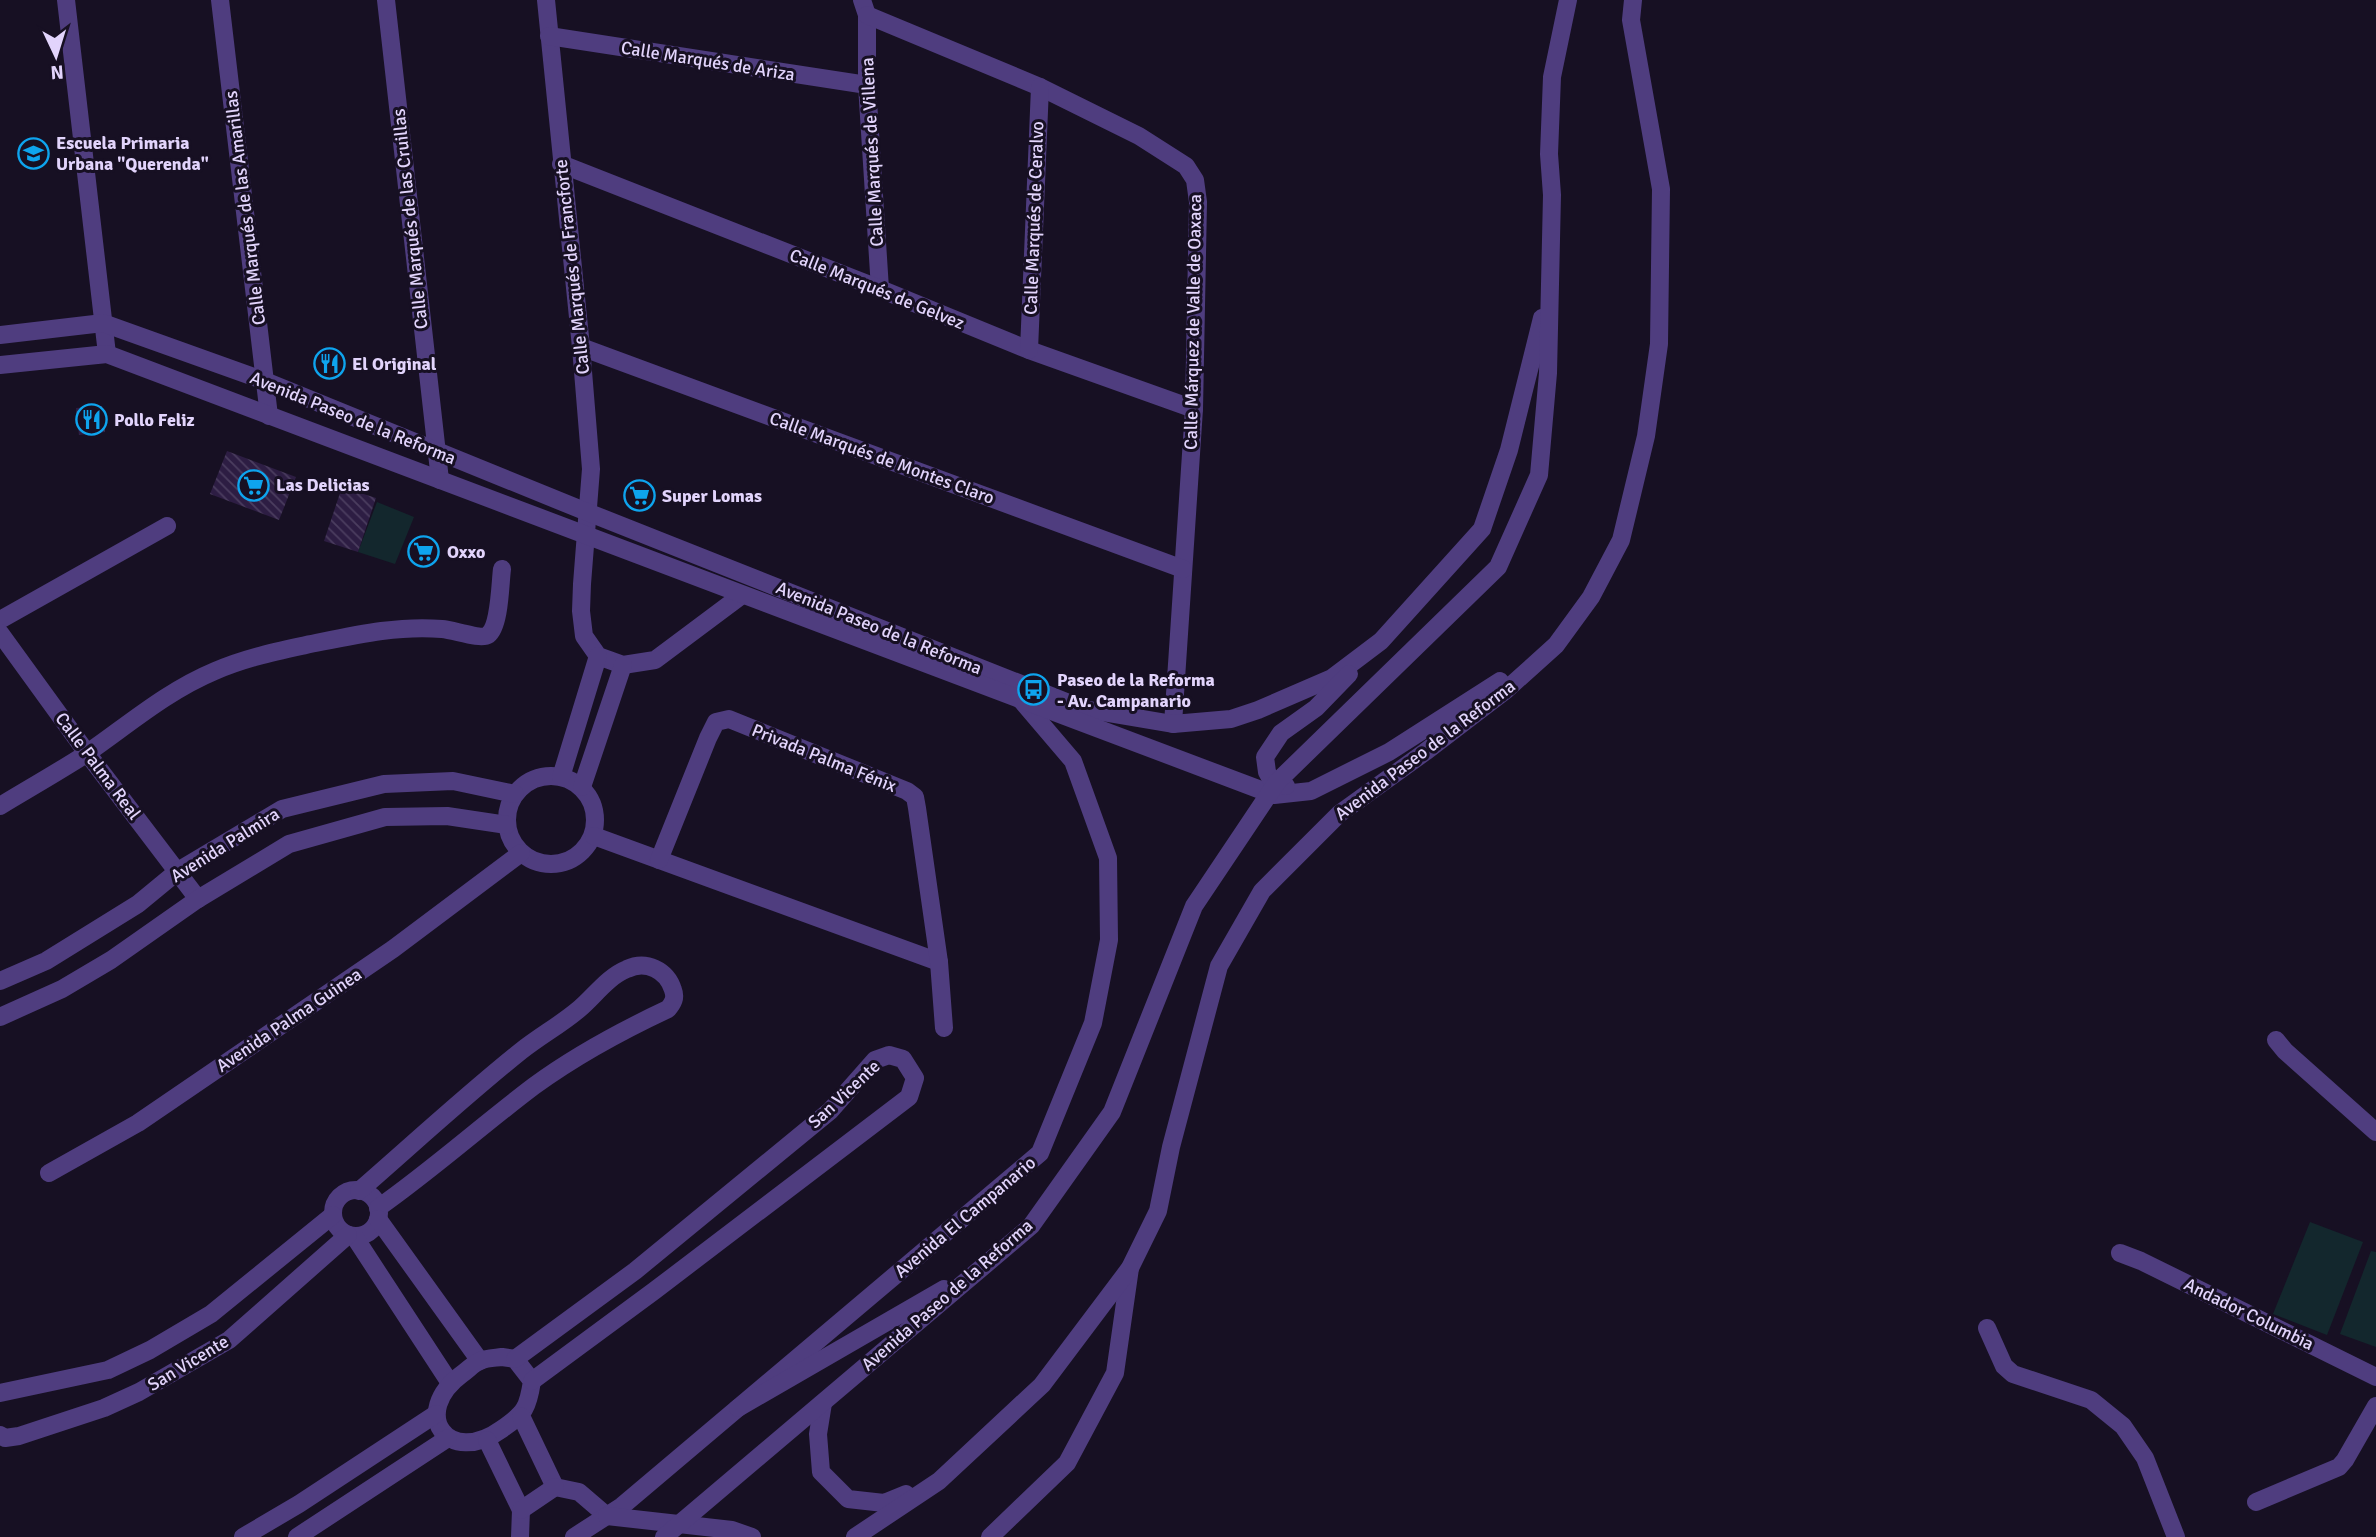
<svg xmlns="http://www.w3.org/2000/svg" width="2376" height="1537" font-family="Signika,sans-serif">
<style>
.grass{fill:#13272d}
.building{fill:url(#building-back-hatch)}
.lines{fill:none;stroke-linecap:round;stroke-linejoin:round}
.minor{stroke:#4f3d7f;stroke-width:18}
.tertiary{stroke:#4f3d7f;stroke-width:18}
.labels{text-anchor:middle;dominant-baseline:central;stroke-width:6;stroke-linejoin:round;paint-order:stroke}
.street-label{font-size:18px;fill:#e2d4fc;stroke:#171023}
.poi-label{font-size:18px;font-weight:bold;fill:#e2d4fc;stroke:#171023;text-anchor:start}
</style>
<defs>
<pattern id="building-back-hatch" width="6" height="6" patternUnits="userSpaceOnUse" patternTransform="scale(1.75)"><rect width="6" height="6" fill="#2d1d43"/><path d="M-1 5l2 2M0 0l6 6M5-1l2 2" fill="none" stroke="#4b3d5f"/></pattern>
</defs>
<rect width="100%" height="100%" fill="#171023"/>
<!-- grass -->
<g class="grass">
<path d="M 377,502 L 414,517 L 395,564 L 358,552 Z"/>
<path d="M 2310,1222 L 2363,1242 L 2327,1335 L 2273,1314 Z"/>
<path d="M 2371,1251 L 2376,1252 L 2376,1347 L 2340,1334 Z"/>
</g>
<!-- building -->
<g class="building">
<path d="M 102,406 L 105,432 L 79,435 L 76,408 Z"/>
<path d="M 227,451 L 296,477 L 279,520 L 210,494 Z"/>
<path d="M 342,487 L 376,498 L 358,552 L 324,541 Z"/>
</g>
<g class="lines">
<!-- minor -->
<g class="minor">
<path d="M 66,0 L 107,354"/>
<path d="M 220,0 L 269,416"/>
<path d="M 386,0 L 440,480"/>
<path d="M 546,0 L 581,347 L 591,469 L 582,584 L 581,611 L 584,636 L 598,656 L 623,665 L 655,660 L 742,595"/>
<path d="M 862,0 L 867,15 L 867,85 L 880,289"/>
<path d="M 867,15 L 1040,87 L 1139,136 L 1186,166 L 1195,180 L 1198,202 L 1194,409 L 1173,724"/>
<path d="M 549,36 L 867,85"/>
<path d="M 561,164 L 880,289 L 1029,350 L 1194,409"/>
<path d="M 581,347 L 1183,569"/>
<path d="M 1029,350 L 1040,87"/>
<path d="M 0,620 L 167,526"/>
<path d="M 0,633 L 87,753 L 198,899"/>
<circle cx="551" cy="820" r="44"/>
<path d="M 561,777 L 598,656"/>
<path d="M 582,787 L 623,665"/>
<path d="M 0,806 C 28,789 58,772 86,754 C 128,725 167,691 215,671 C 245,658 274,652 306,645 C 351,636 396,625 442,629 C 454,630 481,640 488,635 C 500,626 500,584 502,569"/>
<path d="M 594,836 L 939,962"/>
<path d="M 659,860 L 708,738 L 716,722 L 729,719 L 907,791 L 915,797 L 917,808 L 939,962 L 944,1028"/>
<path d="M 0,981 L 46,961 L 138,904 L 178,871 L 282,809 L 384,784 L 453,781 L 515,794"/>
<path d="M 0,1017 L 62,989 L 111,960 L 198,899 L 289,844 L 385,817 L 447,816 L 507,825"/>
<path d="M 2276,1040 L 2285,1051 L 2376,1132"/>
<path d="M 49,1173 L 138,1123 L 393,949 L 521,853"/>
<circle cx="356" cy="1213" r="23"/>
<path d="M 359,1191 C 413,1144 466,1095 521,1051 C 540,1036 560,1025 578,1010 C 594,997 607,977 627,969 C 646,960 667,970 673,990 C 676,998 673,1003 668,1009 C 621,1031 575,1056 534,1086 C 481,1126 432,1170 378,1208"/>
<path d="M 378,1219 L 480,1361"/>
<path d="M 354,1236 L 450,1383"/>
<path d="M 2120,1253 L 2141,1261 L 2376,1377"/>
<path d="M 1987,1328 L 2004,1366 L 2013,1374 L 2091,1400 L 2123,1426 L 2145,1458 L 2176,1537"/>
<path d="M 502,1357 L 515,1359 L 532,1381 C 528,1408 525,1413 502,1429 C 448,1468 409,1413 462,1374 C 468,1370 474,1363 480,1361 C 486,1358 495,1358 502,1357 Z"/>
<path d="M 515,1359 L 635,1271 L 830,1111 L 875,1060 L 889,1055 L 903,1059 L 915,1078 L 909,1097 L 654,1291 L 532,1381"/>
<path d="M 0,1393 L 108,1370 L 150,1350 L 211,1314 L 333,1215"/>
<path d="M 521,1416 L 555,1487 L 579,1492 L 607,1516"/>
<path d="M 0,1435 L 5,1438 L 19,1436 L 104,1408 L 139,1392 L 229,1340 L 348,1235"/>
<path d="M 487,1440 L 521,1510 L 520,1537"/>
<path d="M 2256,1502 L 2339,1467 L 2345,1460 L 2376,1406"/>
<path d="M 521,1510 L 555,1487"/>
<path d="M 243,1537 L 299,1504 L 436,1414"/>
<path d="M 297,1537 L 448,1438"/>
<path d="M 574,1537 L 622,1506 L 1040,1153 L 1093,1023 L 1109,940 L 1108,858 L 1073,761 L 1021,700"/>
<path d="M 990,1537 L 1067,1463 L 1115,1373 L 1130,1268"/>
</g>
<!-- tertiary -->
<g class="tertiary">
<path d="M 0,335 L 103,323 L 265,381 L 587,512 L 1084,709 L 1173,724 L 1231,719 L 1258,710 L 1332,678 L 1381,641 L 1482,529 L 1509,450 L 1542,318"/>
<path d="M 0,365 L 107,354 L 1274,795 L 1311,791 L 1389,752 L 1500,681"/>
<path d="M 1286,786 L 1274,785 L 1267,772 L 1265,757 L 1281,733 L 1316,708 L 1349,674"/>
<path d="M 823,1403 L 818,1434 L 821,1472 L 848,1499 L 884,1503 L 906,1494"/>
<path d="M 738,1408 L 944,1289"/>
<path d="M 607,1516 L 732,1530 L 752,1537"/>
<path d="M 664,1537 L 1031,1226 L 1112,1112 L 1194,906 L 1277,782 L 1498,567 L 1539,475 L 1548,373 L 1552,195 L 1549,154 L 1552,77 L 1568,0"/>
<path d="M 855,1537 L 939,1481 L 1042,1385 L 1130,1268 L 1158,1211 L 1171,1147 L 1219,966 L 1262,891 L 1339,814 L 1425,752 L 1506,690 L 1556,645 L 1591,597 L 1621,540 L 1646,436 L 1659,344 L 1661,189 L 1631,20 L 1633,0"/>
</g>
</g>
<!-- icons -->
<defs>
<symbol id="school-ring" viewBox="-11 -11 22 22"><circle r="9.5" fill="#171023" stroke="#0ea4ee" stroke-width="1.5"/><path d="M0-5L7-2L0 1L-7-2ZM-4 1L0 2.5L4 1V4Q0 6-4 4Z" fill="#0ea4ee"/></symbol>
<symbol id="restaurant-ring" viewBox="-11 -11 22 22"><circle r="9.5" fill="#171023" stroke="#0ea4ee" stroke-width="1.5"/><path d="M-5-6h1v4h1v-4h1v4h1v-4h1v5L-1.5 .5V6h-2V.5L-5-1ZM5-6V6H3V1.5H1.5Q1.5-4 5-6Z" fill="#0ea4ee"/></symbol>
<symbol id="supermarket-ring" viewBox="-11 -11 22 22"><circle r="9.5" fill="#171023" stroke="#0ea4ee" stroke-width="1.5"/><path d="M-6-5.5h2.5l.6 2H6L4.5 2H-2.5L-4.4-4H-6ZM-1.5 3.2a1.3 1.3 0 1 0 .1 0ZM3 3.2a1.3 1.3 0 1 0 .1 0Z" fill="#0ea4ee"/></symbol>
<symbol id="bus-ring" viewBox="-11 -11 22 22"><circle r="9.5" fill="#171023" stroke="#0ea4ee" stroke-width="1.5"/><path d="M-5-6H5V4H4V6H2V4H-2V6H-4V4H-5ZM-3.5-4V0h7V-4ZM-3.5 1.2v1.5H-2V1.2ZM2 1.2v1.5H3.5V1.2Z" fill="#0ea4ee"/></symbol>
</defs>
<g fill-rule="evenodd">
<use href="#school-ring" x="16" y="136" width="35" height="35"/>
<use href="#restaurant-ring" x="312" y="346" width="35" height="35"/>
<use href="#restaurant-ring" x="74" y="402" width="35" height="35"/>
<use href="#supermarket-ring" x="236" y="468" width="35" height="35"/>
<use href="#supermarket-ring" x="622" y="478" width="35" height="35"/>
<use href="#supermarket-ring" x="406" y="534" width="35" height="35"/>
<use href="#bus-ring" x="1016" y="672" width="35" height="35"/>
</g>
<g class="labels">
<!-- street labels -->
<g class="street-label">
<text transform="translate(708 61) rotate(9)">Calle Marqués de Ariza</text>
<text transform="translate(872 152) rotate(-93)">Calle Marqués de Villena</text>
<text transform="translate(245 208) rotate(-97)">Calle Marqués de las Amarillas</text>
<text transform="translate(1034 218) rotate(-88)">Calle Marqués de Ceralvo</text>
<text transform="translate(410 219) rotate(-96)">Calle Marqués de las Cruillas</text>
<text transform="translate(572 267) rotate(-96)">Calle Marqués de Francforte</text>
<text transform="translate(877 289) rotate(22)">Calle Marqués de Gelvez</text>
<text transform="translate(1193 322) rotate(-89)">Calle Márquez de Valle de Oaxaca</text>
<text transform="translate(353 418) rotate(22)">Avenida Paseo de la Reforma</text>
<text transform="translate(882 458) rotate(20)">Calle Marqués de Montes Claro</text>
<text transform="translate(879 628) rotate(22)">Avenida Paseo de la Reforma</text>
<text transform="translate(1425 750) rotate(-37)">Avenida Paseo de la Reforma</text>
<text transform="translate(824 758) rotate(22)">Privada Palma Fénix</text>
<text transform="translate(98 766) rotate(53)">Calle Palma Real</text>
<text transform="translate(225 845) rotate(-32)">Avenida Palmira</text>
<text transform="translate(289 1020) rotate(-34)">Avenida Palma Guinea</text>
<text transform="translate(844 1094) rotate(-43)">San Vicente</text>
<text transform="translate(965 1217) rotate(-40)">Avenida El Campanario</text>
<text transform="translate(947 1295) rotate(-41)">Avenida Paseo de la Reforma</text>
<text transform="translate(2249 1314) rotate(26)">Andador Columbia</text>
<text transform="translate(188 1363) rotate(-31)">San Vicente</text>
</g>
<!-- poi labels -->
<g class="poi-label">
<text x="56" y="143">Escuela Primaria<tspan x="56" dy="21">Urbana "Querenda"</tspan></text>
<text x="352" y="364">El Original</text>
<text x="114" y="420">Pollo Feliz</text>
<text x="276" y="485">Las Delicias</text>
<text x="662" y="496">Super Lomas</text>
<text x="447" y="552">Oxxo</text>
<text x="1057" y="680">Paseo de la Reforma<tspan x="1057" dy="21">- Av. Campanario</tspan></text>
</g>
</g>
<!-- north arrow -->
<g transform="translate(56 56) rotate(176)" stroke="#171023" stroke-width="5" paint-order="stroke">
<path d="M0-5L12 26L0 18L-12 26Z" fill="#e2d4fc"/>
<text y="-10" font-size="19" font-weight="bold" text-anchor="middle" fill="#e2d4fc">N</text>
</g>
</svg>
